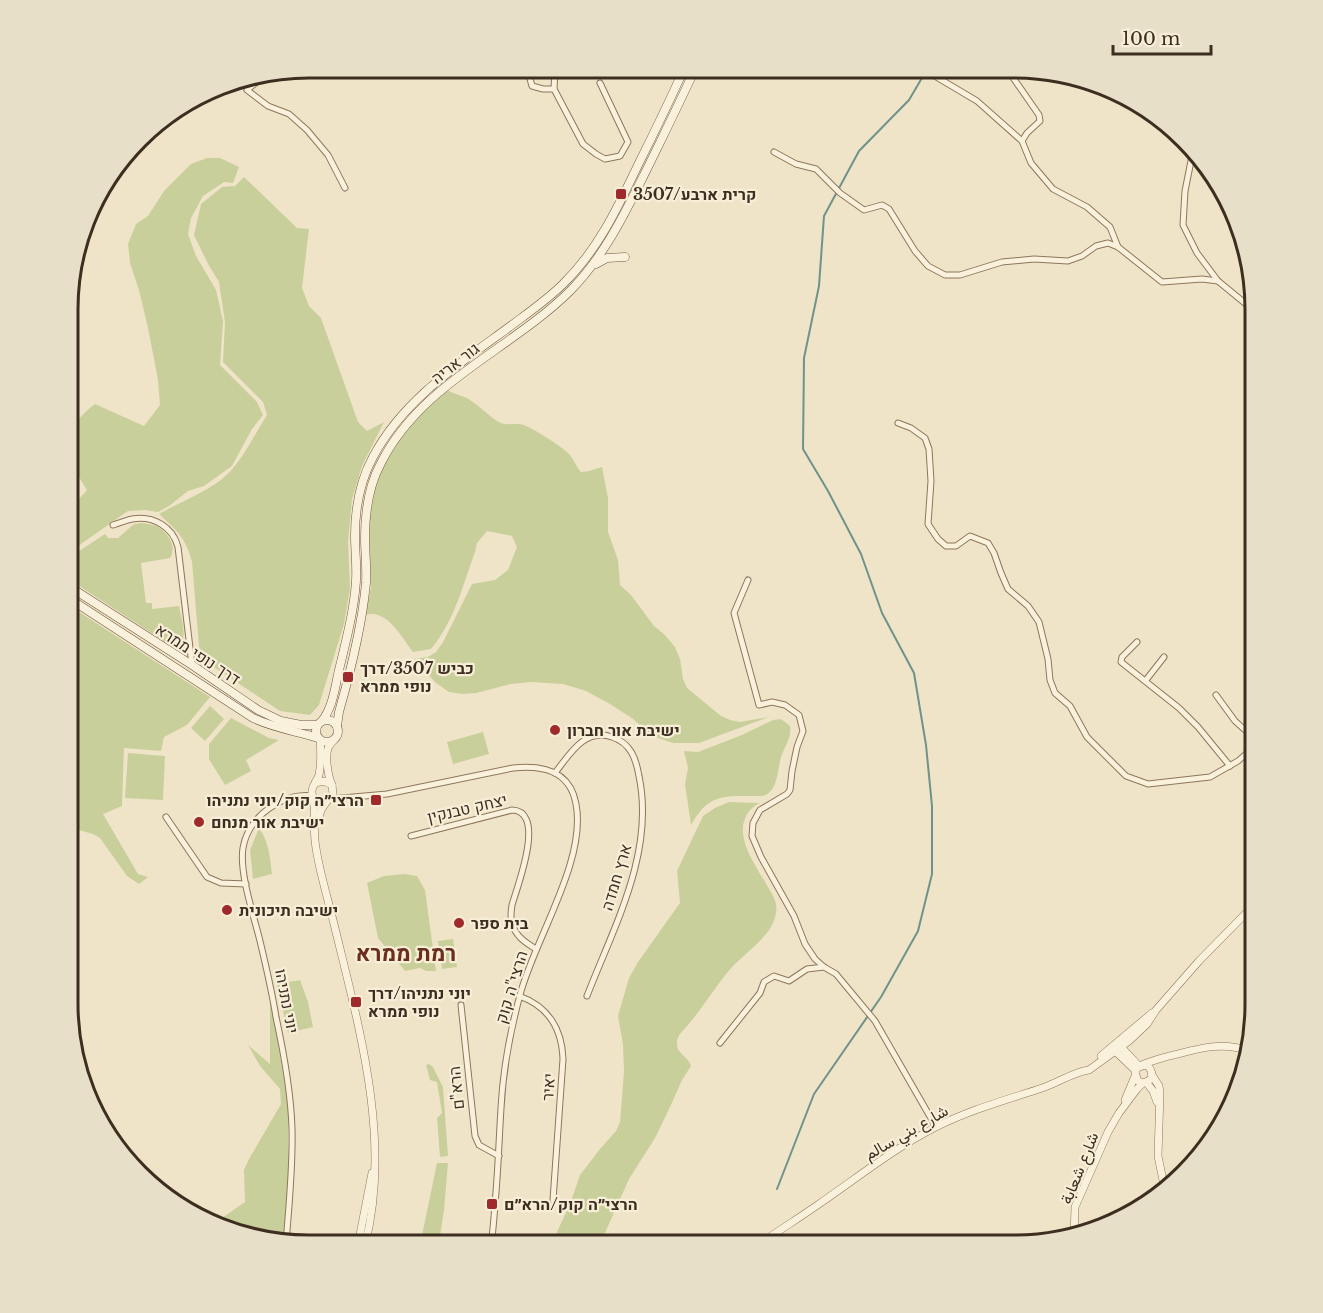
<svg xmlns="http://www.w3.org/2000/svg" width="1323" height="1313" font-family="'Libre Baskerville',Vazirmatn,Heebo,serif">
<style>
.green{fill:#c9cf9b}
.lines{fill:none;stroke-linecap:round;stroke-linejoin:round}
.stream{stroke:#6f938a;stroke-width:2}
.minor-casing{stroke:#8d765c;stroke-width:7}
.tertiary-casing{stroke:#8d765c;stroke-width:8}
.secondary-casing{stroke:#6f573f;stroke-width:9}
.minor{stroke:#faf1dc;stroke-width:5}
.tertiary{stroke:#faf1dc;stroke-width:7}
.secondary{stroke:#faf1dc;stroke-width:8}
.poi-dot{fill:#9e2a2b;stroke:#f7eed8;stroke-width:2}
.labels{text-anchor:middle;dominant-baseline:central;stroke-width:4.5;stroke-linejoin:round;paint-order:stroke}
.poi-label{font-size:16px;font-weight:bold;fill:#3d2e20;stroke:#f7eed8;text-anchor:start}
.street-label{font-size:16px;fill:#3d2e20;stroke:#f7eed8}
.district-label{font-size:22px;font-weight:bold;fill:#6b2e1e;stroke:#f7eed8}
.rim{fill:none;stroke:#3d2e20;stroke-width:3}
</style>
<rect width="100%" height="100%" fill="#f0e4c8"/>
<!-- green -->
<g class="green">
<path d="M 207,158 L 220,158 L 239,167 L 233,183 L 224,182 L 203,196 L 191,218 L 188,234 L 196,256 L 216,290 L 223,321 L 220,365 L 257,402 L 263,415 L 252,429 L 232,466 L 204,486 L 188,491 L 169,506 L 158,512 L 145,510 L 128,511 L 71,551 L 71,502 L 78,500 L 87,490 L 77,474 L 71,468 C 71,437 67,425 95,404 L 144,426 L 160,405 L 158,380 L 148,328 L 139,290 L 130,263 L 128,244 L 136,224 L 148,216 L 164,191 L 191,164 Z"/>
<path d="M 244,177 L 297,228 L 309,229 L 302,288 L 309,306 L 321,318 L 358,422 L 367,431 L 384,422 L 362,466 L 352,499 L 348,542 L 350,588 L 344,624 L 319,705 L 310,715 L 280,711 L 200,658 L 192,562 C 186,538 177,531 159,514 C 183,500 217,489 234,467 C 247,451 256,432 267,415 L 263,402 L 223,362 L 225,322 L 219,282 L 208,264 L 194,235 L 201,204 L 222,187 L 235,186 Z"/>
<path d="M 445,389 C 452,393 460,395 467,398 C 478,405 487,414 497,421 C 505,427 515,422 524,425 C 534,429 561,446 568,453 C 574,459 576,467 581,472 L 589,471 L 602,467 L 608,498 L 608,532 L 618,560 L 620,585 L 631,595 L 654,626 L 665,635 L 675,647 L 680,659 L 683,679 L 687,688 L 721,716 L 730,720 L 740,722 L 769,717 L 699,743 L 673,743 L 652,736 L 633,719 L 610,704 L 586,691 L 563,684 L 531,682 L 511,684 L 476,693 L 462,694 L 449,692 L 436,683 L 414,659 L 428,657 L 436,652 L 443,642 L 472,584 L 495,580 L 508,570 L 517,547 L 512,536 L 487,531 L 477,543 L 475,552 C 463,585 454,622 431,649 L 413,652 C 402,638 387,608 365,615 L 371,588 L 369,524 L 375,486 L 385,463 L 406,429 Z"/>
<path d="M 142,523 C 147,524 151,524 156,526 C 167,531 178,547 170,558 L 141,563 L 146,603 L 152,603 L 152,609 L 179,606 C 181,619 190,642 176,649 L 70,580 L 70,557 L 105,534 L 108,538 L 118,538 L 134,524 Z"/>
<path d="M 70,606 L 210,697 L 187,725 L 164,737 L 161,751 L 124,748 L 122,806 L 103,814 L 138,874 L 148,877 L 139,884 L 127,876 L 100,838 L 93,834 L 75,829 L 69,825 Z"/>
<path d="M 210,706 L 224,719 L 205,741 L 191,728 Z"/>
<path d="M 231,718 L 269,738 L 279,740 L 246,760 L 251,771 L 225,785 L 209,759 L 209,744 Z"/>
<path d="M 781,719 L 790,726 C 792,737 785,746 781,757 C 778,767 778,784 770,792 C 765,797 759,796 753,796 C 721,796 708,795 691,825 L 685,784 L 688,768 L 684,751 L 698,752 L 742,735 L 773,720 Z"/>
<path d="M 483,732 L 489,754 L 453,764 L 447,742 Z"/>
<path d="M 128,753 L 165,756 L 163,800 L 125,798 Z"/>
<path d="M 729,802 L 760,803 C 753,806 747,812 745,819 C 736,840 758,869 768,887 C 773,895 778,903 776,913 C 773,935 747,951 733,966 C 717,984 704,1006 688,1025 C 684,1030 676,1036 677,1044 C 677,1054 689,1057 691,1066 L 682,1080 L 670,1107 L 655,1138 L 629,1179 L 604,1235 L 597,1245 L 551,1245 L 570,1204 L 580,1175 L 600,1149 L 616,1131 L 620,1122 L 624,1071 L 623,1045 L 618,1016 L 629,978 L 638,962 L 680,903 L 677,871 L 703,816 L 715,808 Z"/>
<path d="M 259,828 C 269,842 270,857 272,874 L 253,879 L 250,850 Z"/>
<path d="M 404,874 L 417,876 L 425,890 L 436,971 L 426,971 L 420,968 L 405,971 L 378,938 L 367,883 L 384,876 Z"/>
<path d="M 453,939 L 457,967 L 442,969 L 438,941 Z"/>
<path d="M 300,980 L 308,1002 L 313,1027 L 288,1033 L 277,984 Z"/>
<path d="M 270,997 L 288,1103 L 288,1144 L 290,1179 L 284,1227 L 284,1242 L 216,1222 L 245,1202 L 244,1170 L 249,1159 L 281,1104 L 280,1089 L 260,1066 L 248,1045 L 270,1064 Z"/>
<path d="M 429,1064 L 433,1067 L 443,1087 L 448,1156 L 440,1157 L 437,1118 L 442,1113 L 437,1082 L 430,1080 L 426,1065 Z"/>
<path d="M 437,1163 L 448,1163 L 444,1210 L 439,1242 L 421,1240 Z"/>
</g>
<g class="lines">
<!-- stream -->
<g class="stream">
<path d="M 1134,100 L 1162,126 L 1167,129"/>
<path d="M 777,1189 L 814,1094 L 881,997 L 918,931 L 932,874 L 932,806 L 926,745 L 914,673 L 882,613 L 861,554 L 828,491 L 803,449 L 804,358 L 819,286 L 824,216 L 859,151 L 909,100 L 926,71"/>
</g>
<defs>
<g id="minor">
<path d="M 527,68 L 532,86 L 543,89 L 554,89"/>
<path d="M 554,68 L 555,70 L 554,89 L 583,144 L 596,154 L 605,159 L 620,156 L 628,142 L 600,83"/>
<path d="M 923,69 L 977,101 L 1022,141"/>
<path d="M 1007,69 L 1039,115 L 1040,121 L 1027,133 L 1022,141 L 1031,163 L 1053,189 L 1087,207 L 1110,227 L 1118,247"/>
<path d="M 265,75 L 247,90 L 268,106 L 289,114 L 307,130 L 328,155 L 345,188"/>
<path d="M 1193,151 L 1185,191 L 1183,225 L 1197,253 L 1218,281 L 1246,304 L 1255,317"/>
<path d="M 774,152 L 796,164 L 816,169 L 840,193 L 864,210 L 882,205 L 889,209 L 915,251 L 928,266 L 945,275 L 960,275 L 1002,262 L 1034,259 L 1068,261 L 1082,256 L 1096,246 L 1108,243 L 1118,247 L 1162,282 L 1202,279 L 1218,281"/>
<path d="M 1245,255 L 1248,257"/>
<path d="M 898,423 L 911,428 L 925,438 L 929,449 L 931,481 L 928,524 L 938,539 L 946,546 L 956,546 L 970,536 L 988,543 L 994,553 L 1001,573 L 1008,589 L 1028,606 L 1039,622 L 1048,659 L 1050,680 L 1055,693 L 1070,706 L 1087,737 L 1126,776 L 1148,784 L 1210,777 L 1238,761 L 1255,746"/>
<path d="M 113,525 C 120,523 126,520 132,519 C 153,515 173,527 178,547 L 192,665"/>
<path d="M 748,580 L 734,613 L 759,705 L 772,702 L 785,705 L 799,715 L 803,731 L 797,747 L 792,771 L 790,790 L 787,794 L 760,810 L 753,823 L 752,836 L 761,857 L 794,916 L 805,944 L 815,959 L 824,967 L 836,974 L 875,1021 L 936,1127"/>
<path d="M 1137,642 L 1122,657 L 1121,662 L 1179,708 L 1198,727 L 1230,766"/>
<path d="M 1146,680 L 1164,657"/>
<path d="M 1216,695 L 1235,721 L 1255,739"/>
<path d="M 555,773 C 569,755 585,727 612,737 C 631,743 636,759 639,776 C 655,853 614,926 587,996"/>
<path d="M 331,799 L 387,794 L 513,768 C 542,765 570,770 576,804 C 587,861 534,940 520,995 C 510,1032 503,1070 501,1108 C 499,1140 498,1172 495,1204 C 494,1218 493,1232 491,1245"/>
<path d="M 166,817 L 207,877 L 221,883 L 246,884"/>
<path d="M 411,836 L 512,810 C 547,811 517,887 512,905 C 511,911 510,917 512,923 C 515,936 526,943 536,949"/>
<path d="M 519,996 C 548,1006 562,1029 563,1059 L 553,1200"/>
<path d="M 461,1005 L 475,1136 L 479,1145 L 499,1156"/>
<path d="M 720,1043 L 760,993 L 764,982 L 774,976 L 789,981 L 807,969 L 824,967"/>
<path d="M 286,1243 C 289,1205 293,1167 292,1129 C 291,1091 284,1054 276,1017 C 272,992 266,966 260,941 C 254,916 239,873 243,848 C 248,817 282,792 313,796"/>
</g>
<g id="tertiary">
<path d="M 315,783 L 324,781 L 332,785 L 333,794 C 329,804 314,806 312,793 C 311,787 317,781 319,775 C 321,764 321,751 320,740"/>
<path d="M 332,785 C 328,776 325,758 328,748 C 328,747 333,741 334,740"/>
<path d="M 314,798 C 315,815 313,832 316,848 C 320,874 328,899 334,924 C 359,1027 392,1140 365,1245"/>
<path d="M 318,822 L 321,810 L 327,801"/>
<path d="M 1117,1046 L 1121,1047 L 1139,1066"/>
<path d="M 1115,1048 L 1115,1051 L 1135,1070"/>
<path d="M 1101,1056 L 1152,1013"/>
<path d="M 1142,1065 C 1151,1061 1159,1059 1169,1056 C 1195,1050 1219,1041 1246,1050"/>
<path d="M 1152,1075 L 1159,1086 L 1160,1093 L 1158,1156 L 1165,1190"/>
<path d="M 1146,1082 L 1153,1091 L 1157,1102"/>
<path d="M 1125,1100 L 1135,1076"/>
<path d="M 1074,1236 L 1075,1207 L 1108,1132 L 1119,1113 L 1137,1089 L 1143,1083 L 1146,1082 L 1151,1079 C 1153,1073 1151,1067 1145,1065 L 1137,1068 L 1135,1073 L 1138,1081 L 1143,1083"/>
<path d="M 358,1245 L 372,1173"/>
<path d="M 758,1245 C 778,1231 799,1218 819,1204 C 857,1178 893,1149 934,1128 C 969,1110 1006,1100 1042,1088 C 1058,1083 1073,1072 1089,1070 L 1129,1041 L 1147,1024 L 1156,1010 L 1199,961 L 1255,904"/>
</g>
<g id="secondary">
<path d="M 596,264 L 607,258 L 625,257"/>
<path d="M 70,587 L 192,665 L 258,710 L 281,721 L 301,725 L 317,725"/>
<path d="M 70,599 L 253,718 C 274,728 296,731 318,738"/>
<circle cx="327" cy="731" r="11"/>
<path d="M 322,721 C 333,707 335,687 339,670 C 346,641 354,611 356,581 C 357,566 355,551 355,536 C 355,509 360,481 373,457 C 405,396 467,359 520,319 C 535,308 550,297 563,284 C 598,250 618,207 639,163 C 655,131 670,100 684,69"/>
<path d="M 337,726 L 339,712 C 351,670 362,626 366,583 C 367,568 365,553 365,538 C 365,512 369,485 381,463 C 421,383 511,350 571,290 C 606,254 626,211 648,167 C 664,134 680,102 695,69"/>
</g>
</defs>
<!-- minor casing -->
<use href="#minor" class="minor-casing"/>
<!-- tertiary casing -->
<use href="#tertiary" class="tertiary-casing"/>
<!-- secondary casing -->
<use href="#secondary" class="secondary-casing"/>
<!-- minor -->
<use href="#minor" class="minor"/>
<!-- tertiary -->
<use href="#tertiary" class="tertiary"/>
<!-- secondary -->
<use href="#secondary" class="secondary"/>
</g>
<!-- markers -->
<g class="poi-dot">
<rect x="615" y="188" width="12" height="12" rx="3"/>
<rect x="342" y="671" width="12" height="12" rx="3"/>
<circle cx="555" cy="730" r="6"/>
<rect x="370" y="794" width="12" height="12" rx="3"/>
<circle cx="199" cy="822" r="6"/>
<circle cx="227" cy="910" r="6"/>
<circle cx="459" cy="923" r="6"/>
<rect x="350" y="996" width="12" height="12" rx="3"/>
<rect x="486" y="1198" width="12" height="12" rx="3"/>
</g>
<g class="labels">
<!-- poi labels -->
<g class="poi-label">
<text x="633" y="194">קרית ארבע/3507</text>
<text x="360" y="668">כביש 3507/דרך<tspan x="360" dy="18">נופי ממרא</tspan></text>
<text x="567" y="730">ישיבת אור חברון</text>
<text x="364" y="800" text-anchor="end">הרצי״ה קוק/יוני נתניהו</text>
<text x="211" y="822">ישיבת אור מנחם</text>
<text x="239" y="910">ישיבה תיכונית</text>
<text x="471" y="923">בית ספר</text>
<text x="368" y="993">יוני נתניהו/דרך<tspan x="368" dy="18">נופי ממרא</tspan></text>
<text x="504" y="1204">הרצי״ה קוק/הרא״ם</text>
</g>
<!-- street labels -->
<g class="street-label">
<text transform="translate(455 363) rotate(-38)">גור אריה</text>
<text transform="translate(198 654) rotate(33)">דרך נופי ממרא</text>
<text transform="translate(467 808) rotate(-13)">יצחק טבנקין</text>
<text transform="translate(616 877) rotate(-73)">ארץ חמדה</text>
<text transform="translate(511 987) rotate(-73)">הרצי"ה קוק</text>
<text transform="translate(287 1001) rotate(79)">יוני נתניהו</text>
<text transform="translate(548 1087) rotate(-86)">יאיר</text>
<text transform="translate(456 1088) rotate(-96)">הרא"ם</text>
<text transform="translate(906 1132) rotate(-30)">شارع بني سالم</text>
<text transform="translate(1079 1168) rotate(-68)">شارع شعابة</text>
</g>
<!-- district labels -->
<g class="district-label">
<text x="406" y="953">רמת ממרא</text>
</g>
</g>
<!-- crop -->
<path d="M0 0H1323V1313H0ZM309 78H1014A231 231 0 0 1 1245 309V1004A231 231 0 0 1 1014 1235H309A231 231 0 0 1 78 1004V309A231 231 0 0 1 309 78Z" fill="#e8dfc9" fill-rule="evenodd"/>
<path class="rim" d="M309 78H1014A231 231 0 0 1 1245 309V1004A231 231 0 0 1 1014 1235H309A231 231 0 0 1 78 1004V309A231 231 0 0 1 309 78Z"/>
<!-- scale -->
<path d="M1113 45v9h98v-9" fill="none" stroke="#3d2e20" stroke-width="3"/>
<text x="1122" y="45" font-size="18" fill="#3d2e20" stroke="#f7eed8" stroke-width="4.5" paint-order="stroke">100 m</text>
</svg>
